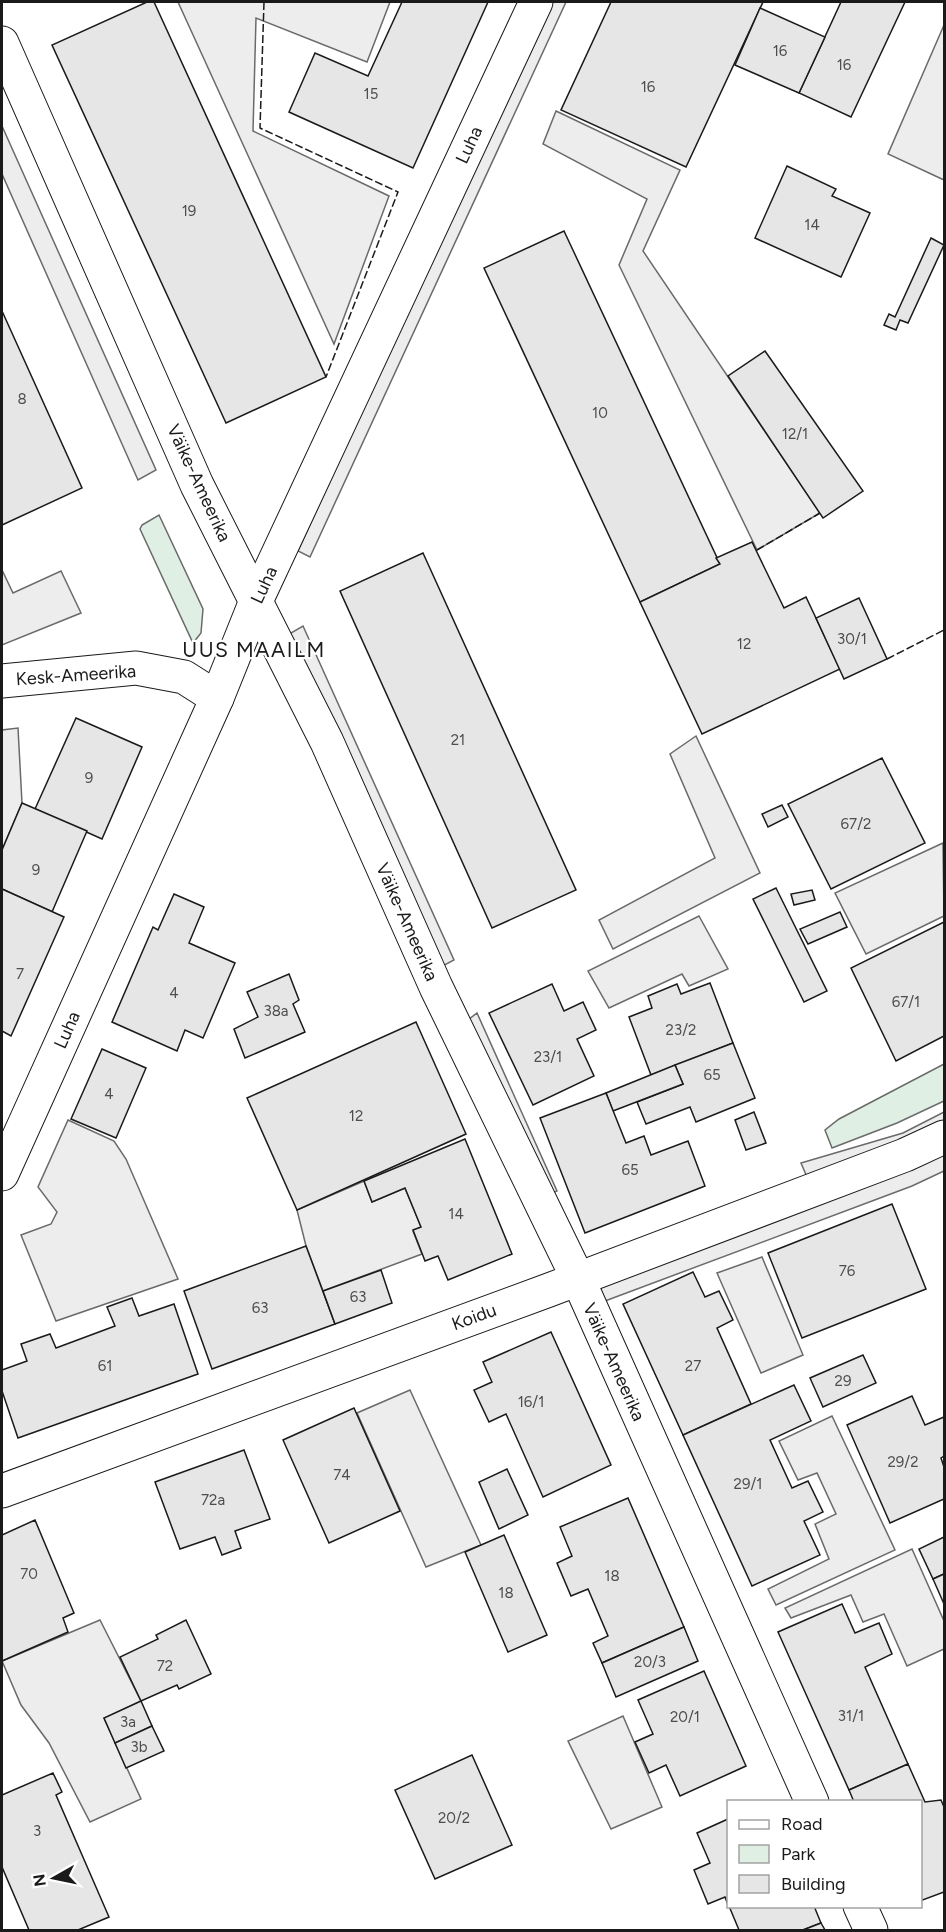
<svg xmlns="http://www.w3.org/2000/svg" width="946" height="1932" font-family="Figtree,sans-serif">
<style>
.green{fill:#e0efe3;stroke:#6a6a6a;stroke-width:1.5}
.parking{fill:#ededed;stroke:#6a6a6a;stroke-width:1.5}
.building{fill:#e6e6e6;stroke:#1a1a1a;stroke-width:1.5}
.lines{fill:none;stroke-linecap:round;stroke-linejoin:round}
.minor-casing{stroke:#1a1a1a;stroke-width:35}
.minor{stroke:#fff;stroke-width:33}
.fence{stroke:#1a1a1a;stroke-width:1.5;stroke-dasharray:8 3;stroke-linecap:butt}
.labels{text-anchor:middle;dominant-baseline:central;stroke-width:4.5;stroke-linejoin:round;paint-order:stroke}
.number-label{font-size:15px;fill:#4d4d4d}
.street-label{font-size:18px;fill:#1a1a1a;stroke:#fff}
.quarter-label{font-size:21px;letter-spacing:1.5px;fill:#1a1a1a;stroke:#fff}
</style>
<rect width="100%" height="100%" fill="#fff"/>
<!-- green -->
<g class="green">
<path d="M 159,515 L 203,609 L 201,633 L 193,643 L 140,529 L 142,525 Z"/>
<path d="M 944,1064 L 944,1101 L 897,1123 L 832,1148 L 825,1130 L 839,1119 Z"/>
</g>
<!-- parking -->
<g class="parking">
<path d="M 178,2 L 390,2 L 367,62 L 256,18 L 253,131 L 389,196 L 334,344 Z"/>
<path d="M 550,2 L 566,2 L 310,557 L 298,551 Z"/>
<path d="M 944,25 L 944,180 L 888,154 Z"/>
<path d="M 556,111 L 680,170 L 643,251 L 820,513 L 757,550 L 619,265 L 647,199 L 543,144 Z"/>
<path d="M 2,126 L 156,470 L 138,480 L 2,174 Z"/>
<path d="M 2,570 L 13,593 L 61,571 L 81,613 L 2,645 Z"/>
<path d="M 303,626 L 454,960 L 437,969 L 284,637 Z"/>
<path d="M 18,728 L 22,803 L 2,850 L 2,730 Z"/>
<path d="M 696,736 L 760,873 L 613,949 L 599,920 L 715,858 L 670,754 Z"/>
<path d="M 943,843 L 944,916 L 866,954 L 835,893 Z"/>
<path d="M 699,916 L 728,969 L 689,986 L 682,974 L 609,1008 L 588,971 Z"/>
<path d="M 477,1013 L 557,1191 L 545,1197 L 464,1023 Z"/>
<path d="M 944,1112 L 944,1125 L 807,1177 L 801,1163 L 903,1133 Z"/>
<path d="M 68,1120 L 114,1141 L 126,1159 L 178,1279 L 56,1321 L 21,1235 L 51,1224 L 57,1212 L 38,1187 Z"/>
<path d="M 944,1153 L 944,1171 L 912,1186 L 605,1301 L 600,1288 Z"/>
<path d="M 364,1181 L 372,1202 L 405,1188 L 421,1227 L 413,1231 L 422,1254 L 323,1291 L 306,1246 L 297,1210 Z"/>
<path d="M 762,1257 L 803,1355 L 761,1373 L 717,1273 Z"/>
<path d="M 410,1390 L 481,1545 L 426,1567 L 357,1413 Z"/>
<path d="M 832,1416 L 895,1550 L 776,1605 L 768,1589 L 829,1559 L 815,1524 L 836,1514 L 817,1473 L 798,1480 L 779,1441 Z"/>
<path d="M 912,1549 L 944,1621 L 944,1649 L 907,1666 L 884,1614 L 863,1622 L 851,1595 L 791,1618 L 785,1608 Z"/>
<path d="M 100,1620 L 141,1701 L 104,1718 L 141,1799 L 90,1822 L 49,1743 L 21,1705 L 2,1661 Z"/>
<path d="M 623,1716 L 662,1807 L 611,1829 L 568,1741 Z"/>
</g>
<!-- building -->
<g class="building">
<path d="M 147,2 L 154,2 L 326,377 L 226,423 L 52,45 Z"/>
<path d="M 402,2 L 488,2 L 413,168 L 289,112 L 315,53 L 368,76 Z"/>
<path d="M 611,2 L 763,2 L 686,167 L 561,110 Z"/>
<path d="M 841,2 L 905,2 L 851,117 L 799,93 Z"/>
<path d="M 760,8 L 825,37 L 799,93 L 735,65 Z"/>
<path d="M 787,166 L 836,189 L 832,196 L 870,213 L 841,277 L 755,238 Z"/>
<path d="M 564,231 L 720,564 L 640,602 L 484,268 Z"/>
<path d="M 931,238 L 944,245 L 908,323 L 900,320 L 896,330 L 884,325 L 889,314 L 895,317 Z"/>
<path d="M 2,311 L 82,488 L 2,525 Z"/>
<path d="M 765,351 L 863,491 L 823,518 L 728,376 Z"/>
<path d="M 752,542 L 784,608 L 806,597 L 840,669 L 702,734 L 640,602 L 720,564 L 716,558 Z"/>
<path d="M 423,553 L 576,890 L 492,928 L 340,591 Z"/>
<path d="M 859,598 L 887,659 L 844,679 L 816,618 Z"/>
<path d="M 76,718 L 142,747 L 102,839 L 35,809 Z"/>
<path d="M 882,758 L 925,843 L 831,889 L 788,804 Z"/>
<path d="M 22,803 L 87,831 L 52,912 L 2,889 L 2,850 Z"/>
<path d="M 782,805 L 788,817 L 768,827 L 762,814 Z"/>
<path d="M 776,888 L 827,991 L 804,1002 L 753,899 Z"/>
<path d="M 2,889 L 64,917 L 11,1036 L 2,1031 Z"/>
<path d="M 812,890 L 815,900 L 794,905 L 791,894 Z"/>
<path d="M 174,894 L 204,907 L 189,943 L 235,963 L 203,1038 L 185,1030 L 177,1051 L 112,1022 L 153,927 L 158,930 Z"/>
<path d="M 840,912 L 847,927 L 808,944 L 800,929 Z"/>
<path d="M 944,922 L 944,1036 L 896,1061 L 851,968 Z"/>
<path d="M 289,974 L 299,1000 L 293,1004 L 305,1032 L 245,1058 L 234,1029 L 258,1017 L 247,992 Z"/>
<path d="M 710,983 L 733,1043 L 651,1075 L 629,1017 L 652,1008 L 648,996 L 677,984 L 681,994 Z"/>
<path d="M 552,984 L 564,1011 L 583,1002 L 596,1030 L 577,1039 L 594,1076 L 533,1105 L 489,1013 Z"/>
<path d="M 416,1022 L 466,1134 L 297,1210 L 247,1098 Z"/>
<path d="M 733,1043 L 755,1098 L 696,1122 L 690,1107 L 646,1124 L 637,1102 L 683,1084 L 675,1065 Z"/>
<path d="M 102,1049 L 146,1068 L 116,1138 L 71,1119 Z"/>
<path d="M 675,1065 L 683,1084 L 613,1111 L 606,1093 Z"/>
<path d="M 606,1093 L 626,1143 L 644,1136 L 651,1155 L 688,1141 L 705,1186 L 585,1233 L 540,1118 Z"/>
<path d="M 754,1112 L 766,1143 L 746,1150 L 735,1120 Z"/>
<path d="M 465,1139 L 512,1254 L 448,1280 L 438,1256 L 425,1261 L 413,1230 L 421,1227 L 405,1188 L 372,1202 L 364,1181 Z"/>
<path d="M 892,1204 L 926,1289 L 802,1338 L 768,1253 Z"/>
<path d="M 306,1246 L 335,1324 L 212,1369 L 184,1291 Z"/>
<path d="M 381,1270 L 392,1303 L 335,1324 L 323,1291 Z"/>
<path d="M 693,1272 L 705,1297 L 719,1291 L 733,1320 L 717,1328 L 751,1404 L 683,1435 L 623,1304 Z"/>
<path d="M 132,1298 L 139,1316 L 174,1304 L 198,1374 L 18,1438 L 2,1391 L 2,1370 L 27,1361 L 21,1344 L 50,1334 L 56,1348 L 115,1326 L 107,1307 Z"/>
<path d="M 551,1332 L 611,1465 L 543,1497 L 506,1414 L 489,1422 L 474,1390 L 492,1382 L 483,1362 Z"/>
<path d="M 863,1355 L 876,1383 L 823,1407 L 810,1378 Z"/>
<path d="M 794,1385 L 811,1421 L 770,1440 L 792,1488 L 808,1481 L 823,1512 L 804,1521 L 820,1555 L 752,1586 L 683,1435 Z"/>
<path d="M 912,1396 L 925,1425 L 944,1417 L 944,1456 L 941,1458 L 944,1467 L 944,1499 L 890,1523 L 847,1425 Z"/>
<path d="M 354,1408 L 400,1511 L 329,1543 L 283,1440 Z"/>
<path d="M 244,1450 L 270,1519 L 235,1531 L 241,1548 L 222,1555 L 215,1537 L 180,1549 L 155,1482 Z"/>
<path d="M 507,1469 L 528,1515 L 499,1529 L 479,1482 Z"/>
<path d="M 628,1498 L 684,1627 L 602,1663 L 593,1643 L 608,1636 L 588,1589 L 571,1596 L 557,1563 L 572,1556 L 560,1527 Z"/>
<path d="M 35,1520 L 74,1613 L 63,1618 L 68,1632 L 2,1661 L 2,1535 Z"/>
<path d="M 504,1535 L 547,1635 L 508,1652 L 465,1552 Z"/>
<path d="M 944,1537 L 944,1574 L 933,1579 L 919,1549 Z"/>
<path d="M 944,1574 L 944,1604 L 933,1579 Z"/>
<path d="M 842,1604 L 855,1633 L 879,1623 L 892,1654 L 865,1667 L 908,1764 L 849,1790 L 778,1632 Z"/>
<path d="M 186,1620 L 211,1674 L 179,1689 L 177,1685 L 141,1701 L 120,1657 L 158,1639 L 156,1635 Z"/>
<path d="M 684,1627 L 698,1661 L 616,1697 L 602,1663 Z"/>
<path d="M 704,1671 L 746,1766 L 680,1796 L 666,1765 L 649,1773 L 635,1742 L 653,1734 L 638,1700 Z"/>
<path d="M 141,1701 L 152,1726 L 115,1743 L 104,1718 Z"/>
<path d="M 152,1726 L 164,1751 L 126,1768 L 115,1743 Z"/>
<path d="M 472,1755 L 512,1845 L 435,1879 L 395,1790 Z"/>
<path d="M 908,1764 L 925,1802 L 941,1800 L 944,1807 L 944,1892 L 920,1901 L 920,1802 L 854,1802 L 849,1790 Z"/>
<path d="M 53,1773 L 62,1792 L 56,1795 L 109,1917 L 78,1930 L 29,1930 L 2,1867 L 2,1795 Z"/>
<path d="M 728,1819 L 728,1905 L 725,1897 L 708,1904 L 694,1870 L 710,1863 L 697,1833 Z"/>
<path d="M 729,1906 L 814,1906 L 821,1923 L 803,1930 L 739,1930 Z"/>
<path d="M 821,1923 L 825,1930 L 803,1930 Z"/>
</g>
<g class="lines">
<defs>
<g id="minor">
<path d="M 2,43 L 197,485 L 327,742 L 436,987 L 578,1279 L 812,1802"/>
<path d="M 2,681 L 136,668 L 184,677 L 217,698"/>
<path d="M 2,1174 L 217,698 L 256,601 L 536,2"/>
<path d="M 2,1491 L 549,1290 L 905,1155 L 944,1137"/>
<path d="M 860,1906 L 871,1930"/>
</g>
</defs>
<!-- minor casing -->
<use href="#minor" class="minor-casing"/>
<!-- minor -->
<use href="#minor" class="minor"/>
<!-- fence -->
<g class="fence">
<path d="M 264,2 L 260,128 L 398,192 L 326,377"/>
<path d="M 757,550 L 820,513"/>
<path d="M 887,659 L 944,630"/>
</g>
</g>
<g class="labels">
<!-- number labels -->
<g class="number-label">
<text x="780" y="51">16</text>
<text x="844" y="65">16</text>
<text x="648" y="87">16</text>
<text x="371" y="94">15</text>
<text x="189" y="211">19</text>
<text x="812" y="225">14</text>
<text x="22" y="399">8</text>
<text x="600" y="413">10</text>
<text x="795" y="434">12/1</text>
<text x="852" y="639">30/1</text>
<text x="744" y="644">12</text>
<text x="458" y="740">21</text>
<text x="89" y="778">9</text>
<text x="856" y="824">67/2</text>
<text x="36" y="870">9</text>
<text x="20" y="974">7</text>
<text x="174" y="993">4</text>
<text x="906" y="1002">67/1</text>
<text x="276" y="1011">38a</text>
<text x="681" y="1030">23/2</text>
<text x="548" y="1057">23/1</text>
<text x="712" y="1075">65</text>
<text x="109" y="1094">4</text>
<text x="356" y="1116">12</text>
<text x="630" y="1170">65</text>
<text x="456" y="1214">14</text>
<text x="847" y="1271">76</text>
<text x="358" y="1297">63</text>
<text x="260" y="1308">63</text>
<text x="105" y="1366">61</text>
<text x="693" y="1366">27</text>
<text x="843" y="1381">29</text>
<text x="531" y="1402">16/1</text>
<text x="903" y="1462">29/2</text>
<text x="342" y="1475">74</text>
<text x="748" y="1484">29/1</text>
<text x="213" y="1500">72a</text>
<text x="29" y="1574">70</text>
<text x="612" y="1576">18</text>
<text x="506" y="1593">18</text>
<text x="650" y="1662">20/3</text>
<text x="165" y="1666">72</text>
<text x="851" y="1716">31/1</text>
<text x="685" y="1717">20/1</text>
<text x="128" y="1722">3a</text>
<text x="139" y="1747">3b</text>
<text x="454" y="1818">20/2</text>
<text x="37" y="1831">3</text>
</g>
<!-- street labels -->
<g class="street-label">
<text transform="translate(469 145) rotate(-65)">Luha</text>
<text transform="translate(199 483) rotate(65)">Väike-Ameerika</text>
<text transform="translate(264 585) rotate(-65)">Luha</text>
<text transform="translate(76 675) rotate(-4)">Kesk-Ameerika</text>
<text transform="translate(407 922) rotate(66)">Väike-Ameerika</text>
<text transform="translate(67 1030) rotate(-66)">Luha</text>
<text transform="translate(474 1317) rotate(-20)">Koidu</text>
<text transform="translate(614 1362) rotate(66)">Väike-Ameerika</text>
</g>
<!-- quarter labels -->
<g class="quarter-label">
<text x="254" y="649">UUS MAAILM</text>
</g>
</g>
<!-- border -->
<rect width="946" height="1932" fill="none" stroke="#1a1a1a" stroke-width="6"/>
<!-- legend -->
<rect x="727" y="1800" width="195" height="108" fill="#ffffff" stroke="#a3a3a3" stroke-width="1.5"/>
<rect x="739" y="1820" width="30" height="9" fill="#ffffff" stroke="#a3a3a3" stroke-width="1.5"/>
<text x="781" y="1830" font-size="18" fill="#1a1a1a">Road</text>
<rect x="739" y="1845" width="30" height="18" fill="#e0efe3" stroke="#a3a3a3" stroke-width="1.5"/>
<text x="781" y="1860" font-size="18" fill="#1a1a1a">Park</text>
<rect x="739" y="1875" width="30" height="18" fill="#e6e6e6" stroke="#a3a3a3" stroke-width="1.5"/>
<text x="781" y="1890" font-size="18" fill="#1a1a1a">Building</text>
<!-- north arrow -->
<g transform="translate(54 1878) rotate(261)" stroke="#ffffff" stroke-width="4.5" paint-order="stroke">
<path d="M0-4.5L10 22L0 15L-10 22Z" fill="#1a1a1a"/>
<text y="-9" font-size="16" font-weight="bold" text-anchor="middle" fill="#1a1a1a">N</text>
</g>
</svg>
